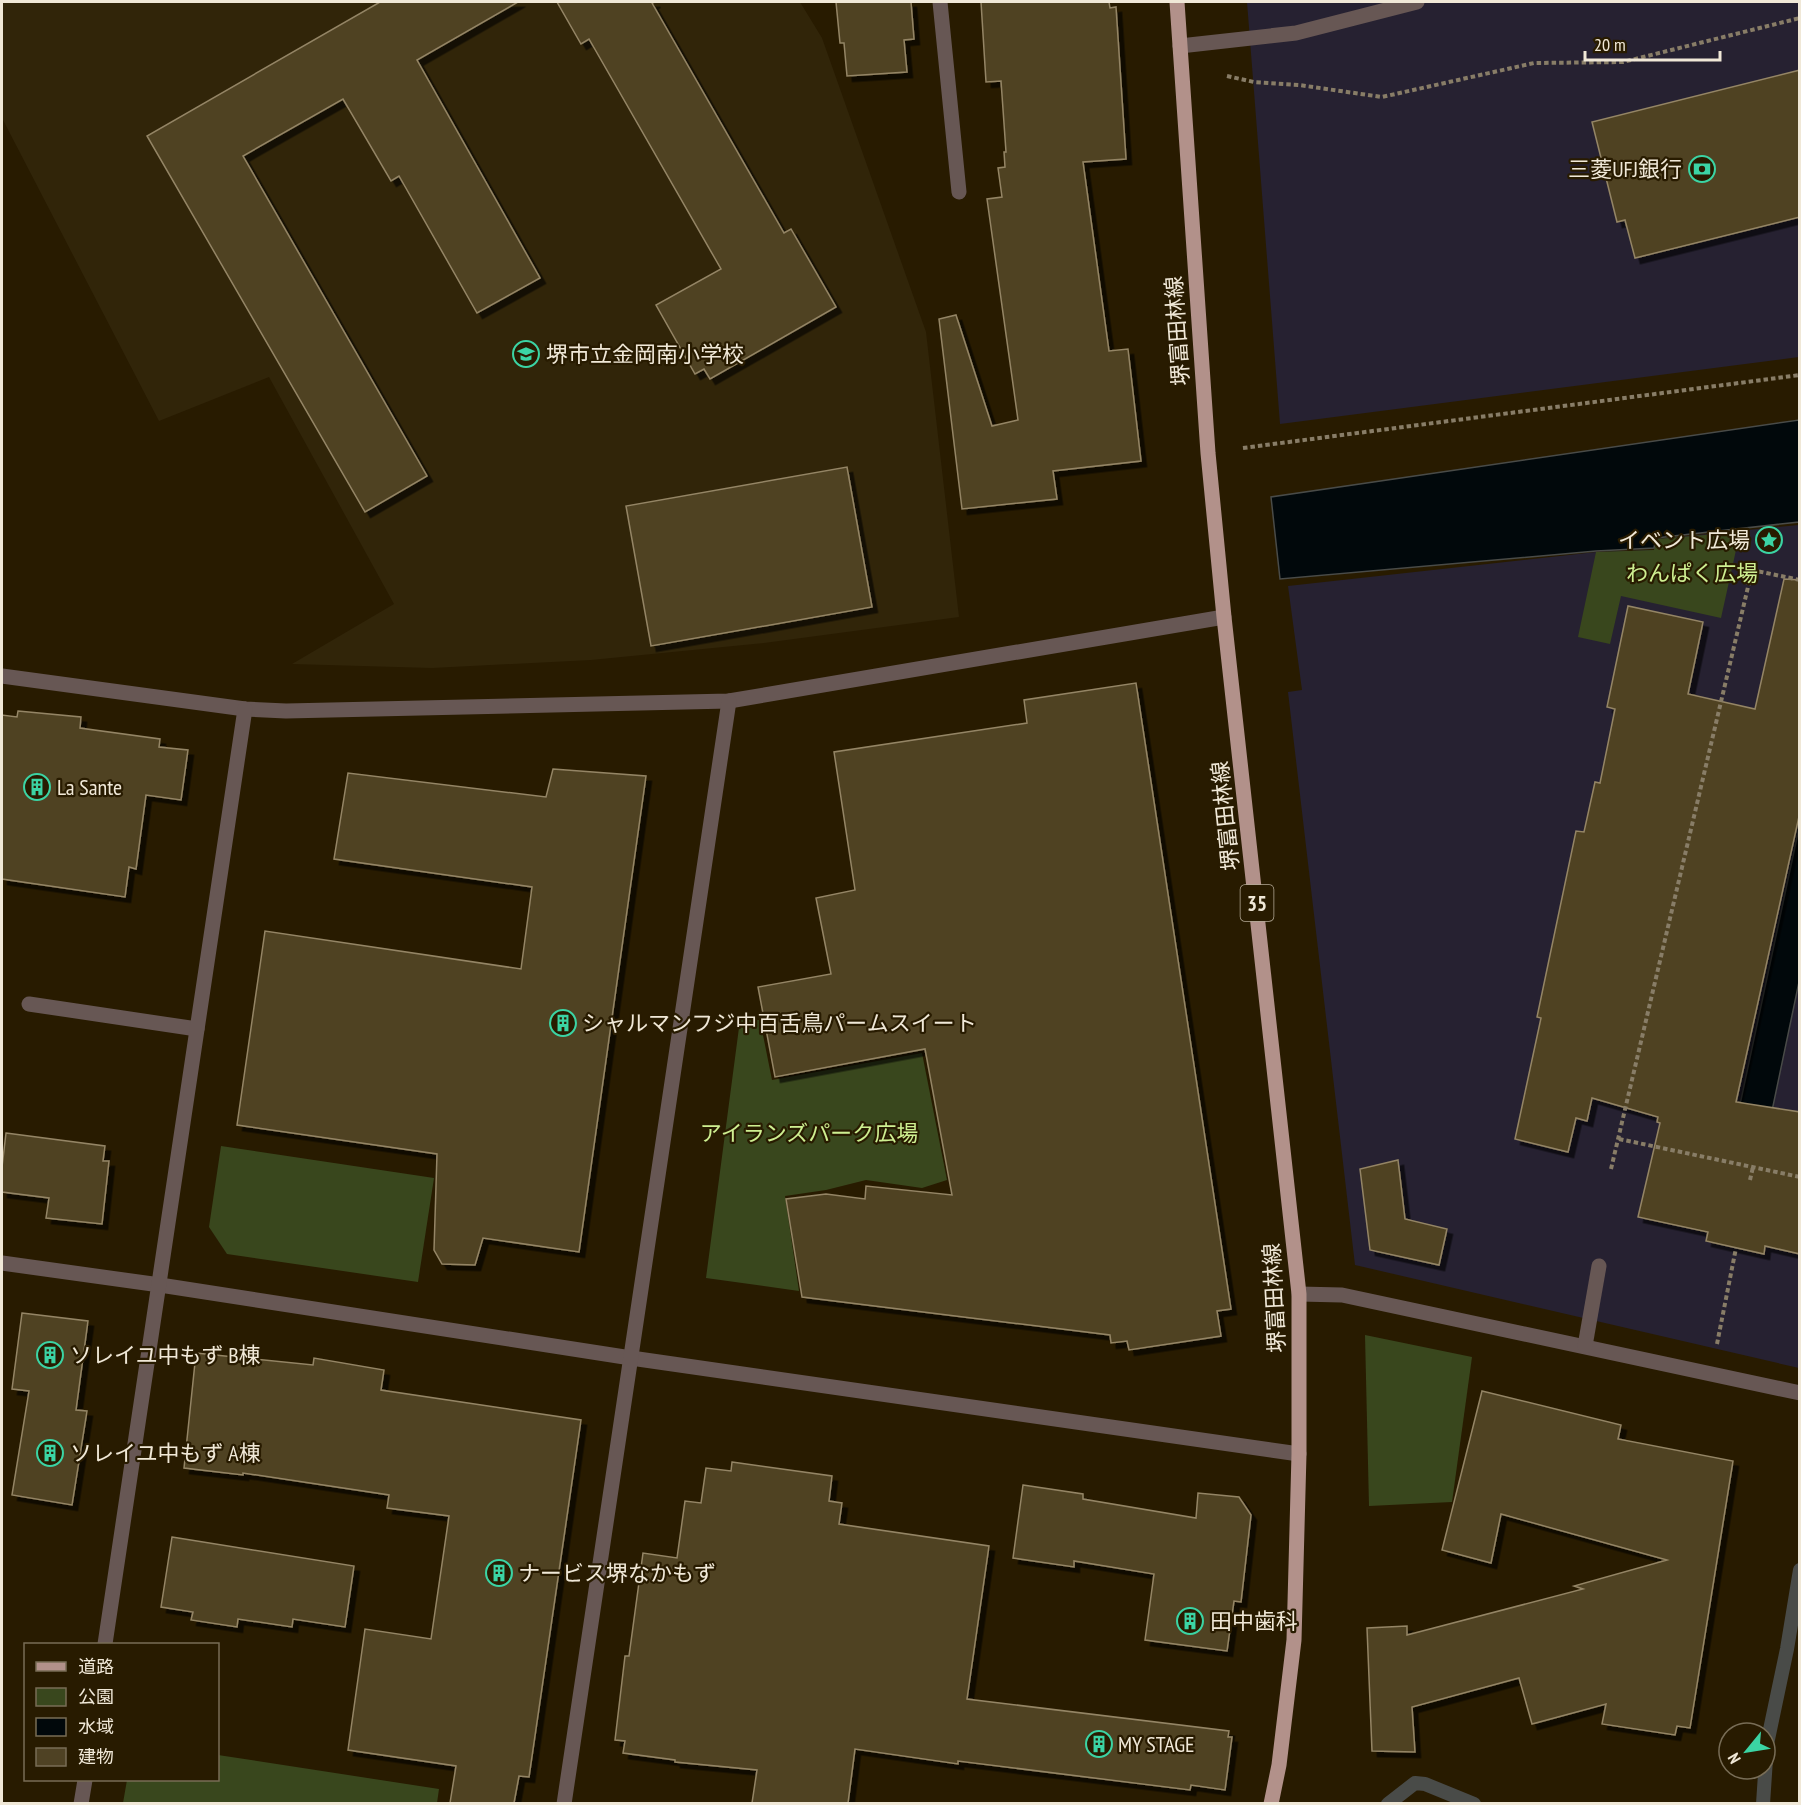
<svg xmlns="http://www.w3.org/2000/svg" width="1801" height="1805" font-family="'PT Sans Narrow','Noto Sans JP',sans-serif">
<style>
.commercial{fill:#262131}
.built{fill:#312509}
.green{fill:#39471d}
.water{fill:#01080b;stroke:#494b48;stroke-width:1.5}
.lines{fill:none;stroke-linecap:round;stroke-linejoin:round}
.stream{stroke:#494b48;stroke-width:14}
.building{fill:#4f4224;stroke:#948565;stroke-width:1.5;filter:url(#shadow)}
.path{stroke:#887d67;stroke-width:4;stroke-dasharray:4.5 3;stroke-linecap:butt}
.minor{stroke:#675754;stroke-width:15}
.major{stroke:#b2918a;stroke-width:15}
.labels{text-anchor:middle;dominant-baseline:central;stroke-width:4.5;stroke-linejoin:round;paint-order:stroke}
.shield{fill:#281b00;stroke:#b4aa96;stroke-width:1.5}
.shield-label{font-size:21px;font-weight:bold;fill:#f0e8d7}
.poi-label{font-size:22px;fill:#f0e8d7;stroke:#281b00;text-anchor:start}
.street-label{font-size:22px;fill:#f0e8d7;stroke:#281b00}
.park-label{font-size:22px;fill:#ceef91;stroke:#281b00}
</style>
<defs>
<filter id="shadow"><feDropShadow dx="5.5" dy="5.5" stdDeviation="0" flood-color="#0009"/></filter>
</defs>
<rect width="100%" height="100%" fill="#281b00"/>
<!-- commercial -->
<g class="commercial">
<path d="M 1247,2 L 1799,2 L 1799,357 L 1280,424 Z"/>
<path d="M 1799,525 L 1799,1368 L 1355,1265 L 1288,692 L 1302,690 L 1288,586 L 1596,552 L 1654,550 L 1657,539 Z"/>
</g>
<!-- built -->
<path class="built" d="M 2,2 L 800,2 L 822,38 L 926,332 L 959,617 L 764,643 L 591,660 L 432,668 L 292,664 L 394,604 L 269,377 L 159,421 L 2,118 Z"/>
<!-- green -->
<g class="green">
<path d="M 1740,532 L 1721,618 L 1621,596 L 1610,644 L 1578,637 L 1596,552 L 1654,550 L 1657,539 Z"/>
<path d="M 740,1020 L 760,1020 L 772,1080 L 922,1053 L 947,1180 L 922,1188 L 866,1180 L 826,1190 L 785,1196 L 799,1291 L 706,1278 Z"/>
<path d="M 221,1146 L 434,1178 L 418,1282 L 227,1254 L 209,1227 Z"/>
<path d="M 1365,1335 L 1472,1357 L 1452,1502 L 1369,1506 Z"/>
<path d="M 218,1755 L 439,1789 L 437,1803 L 123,1803 L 127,1780 L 218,1780 Z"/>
</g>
<!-- water -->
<g class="water">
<path d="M 1799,420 L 1799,522 L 1656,538 L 1654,548 L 1596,551 L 1280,579 L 1271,497 Z"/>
<path d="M 1799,828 L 1799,982 L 1764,1149 L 1732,1142 Z"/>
</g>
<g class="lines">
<!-- stream -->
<g class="stream">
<path d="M 1388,1804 L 1415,1783 L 1425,1784 L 1474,1804"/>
<path d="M 1763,1804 L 1767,1744 L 1787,1649 L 1800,1570"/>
</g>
</g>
<!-- building -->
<g class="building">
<path d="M 380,2 L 518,2 L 417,60 L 540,278 L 477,313 L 399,176 L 391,181 L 343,99 L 243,156 L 427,476 L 365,512 L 147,136 Z"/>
<path d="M 557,2 L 655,2 L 652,3 L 784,233 L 791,229 L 836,307 L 710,379 L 704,369 L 695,374 L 656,305 L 721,269 L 589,39 L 581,44 Z"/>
<path d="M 836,2 L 911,2 L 914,39 L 904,40 L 907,72 L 847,76 L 844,43 L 840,43 Z"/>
<path d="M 981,2 L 1109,2 L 1110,8 L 1116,7 L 1126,159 L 1083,162 L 1109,351 L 1128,349 L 1141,461 L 1053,471 L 1057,499 L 962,509 L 939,319 L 956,315 L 992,426 L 1018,420 L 987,199 L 1002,197 L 998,168 L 1005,167 L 1004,152 L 1006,152 L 1001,81 L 986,82 Z"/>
<path d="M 1800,70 L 1800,217 L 1635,258 L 1625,220 L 1617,222 L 1592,122 Z"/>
<path d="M 847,467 L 872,607 L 651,646 L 626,506 Z"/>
<path d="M 1784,579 L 1800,580 L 1800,812 L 1736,1102 L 1800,1112 L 1800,1254 L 1765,1246 L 1764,1254 L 1706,1241 L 1708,1232 L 1638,1217 L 1660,1123 L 1657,1122 L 1658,1117 L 1592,1098 L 1587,1121 L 1576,1118 L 1568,1152 L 1515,1139 L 1541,1018 L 1537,1017 L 1576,831 L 1584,832 L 1595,782 L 1600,783 L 1615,709 L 1607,707 L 1628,606 L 1703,622 L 1688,694 L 1755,709 Z"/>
<path d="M 1136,683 L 1231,1309 L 1217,1311 L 1221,1336 L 1129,1350 L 1127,1341 L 1111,1343 L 1110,1335 L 802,1297 L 786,1199 L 826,1194 L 865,1199 L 866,1186 L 952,1195 L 925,1049 L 775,1077 L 758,987 L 831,974 L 816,898 L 855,890 L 834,752 L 1027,723 L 1024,700 Z"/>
<path d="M 18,711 L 81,717 L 80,728 L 160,739 L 159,747 L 188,750 L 181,800 L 146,795 L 136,869 L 129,867 L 125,897 L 2,879 L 2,715 L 17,717 Z"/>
<path d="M 553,769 L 646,776 L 579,1252 L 483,1238 L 475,1265 L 442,1264 L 434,1250 L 437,1154 L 237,1125 L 265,931 L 521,969 L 532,887 L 334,859 L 348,773 L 546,797 Z"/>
<path d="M 6,1133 L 105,1146 L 103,1161 L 109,1161 L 102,1224 L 46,1218 L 49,1198 L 2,1192 L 2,1167 Z"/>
<path d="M 1398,1160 L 1405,1219 L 1447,1229 L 1439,1265 L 1370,1250 L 1360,1169 Z"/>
<path d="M 22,1313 L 88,1321 L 76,1410 L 87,1411 L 72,1505 L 12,1495 L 29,1391 L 12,1389 Z"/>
<path d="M 196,1353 L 313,1365 L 314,1358 L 384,1370 L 381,1390 L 581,1420 L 529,1777 L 519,1776 L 514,1803 L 450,1803 L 456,1766 L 348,1750 L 365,1629 L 431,1639 L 449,1516 L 387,1508 L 389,1495 L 243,1473 L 243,1475 L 184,1468 Z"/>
<path d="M 1482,1391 L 1621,1425 L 1618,1439 L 1733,1461 L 1690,1728 L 1677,1726 L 1675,1735 L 1602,1724 L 1606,1704 L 1532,1724 L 1519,1678 L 1412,1707 L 1415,1752 L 1372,1751 L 1367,1628 L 1407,1626 L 1407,1635 L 1583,1589 L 1574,1586 L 1667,1560 L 1501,1514 L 1491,1563 L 1442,1550 Z"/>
<path d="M 732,1462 L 832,1476 L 829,1501 L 842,1503 L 839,1524 L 989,1546 L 967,1699 L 1229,1731 L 1228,1737 L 1232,1737 L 1225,1790 L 1191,1785 L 1190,1790 L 958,1761 L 958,1764 L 855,1749 L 848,1803 L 752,1803 L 757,1770 L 675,1762 L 675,1760 L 623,1753 L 625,1741 L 615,1740 L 625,1656 L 629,1656 L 643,1553 L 677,1558 L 685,1501 L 701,1503 L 706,1468 L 731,1471 Z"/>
<path d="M 1023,1485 L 1083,1494 L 1083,1499 L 1196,1518 L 1198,1493 L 1239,1497 L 1251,1515 L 1241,1602 L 1234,1601 L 1227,1651 L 1145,1640 L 1154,1574 L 1074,1561 L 1074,1567 L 1013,1558 Z"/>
<path d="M 172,1537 L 354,1566 L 345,1627 L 293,1619 L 292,1627 L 238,1619 L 237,1627 L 191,1620 L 193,1612 L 161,1607 Z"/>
</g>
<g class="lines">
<!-- path -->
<g class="path">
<path d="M 1227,76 L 1254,82 L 1299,85 L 1382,97 L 1534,63 L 1623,62 L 1800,18"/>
<path d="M 1243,448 L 1800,375"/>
<path d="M 1619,1139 L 1800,1177"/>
<path d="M 1611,1169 L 1752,570 L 1800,580"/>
<path d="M 1750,1180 L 1753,1167"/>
<path d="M 1717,1344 L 1736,1248"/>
</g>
<!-- minor -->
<g class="minor">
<path d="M 940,2 L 959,192"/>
<path d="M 1180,46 L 1296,33 L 1417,2"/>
<path d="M 2,676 L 245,709 L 286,711 L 729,701 L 1224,617"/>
<path d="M 29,1004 L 197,1029"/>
<path d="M 2,1263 L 160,1285 L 631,1358 L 1299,1454"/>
<path d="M 1299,1294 L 1342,1295 L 1800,1393"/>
<path d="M 1585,1346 L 1599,1266"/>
<path d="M 105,1644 L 245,709"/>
<path d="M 81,1804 L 85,1780"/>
<path d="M 564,1804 L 729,701"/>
</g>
<!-- major -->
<path class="major" d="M 1177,2 L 1208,453 L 1224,617 L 1299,1294 L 1299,1454 L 1294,1640 L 1279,1765 L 1271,1804"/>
</g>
<!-- icons -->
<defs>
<symbol id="bank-ring" viewBox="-11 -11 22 22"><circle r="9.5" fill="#281b00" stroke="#3bd4a4" stroke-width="1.5"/><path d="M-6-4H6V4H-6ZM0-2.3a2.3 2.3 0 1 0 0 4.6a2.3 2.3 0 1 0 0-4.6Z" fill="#3bd4a4"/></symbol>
<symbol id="school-ring" viewBox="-11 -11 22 22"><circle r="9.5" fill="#281b00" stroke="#3bd4a4" stroke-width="1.5"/><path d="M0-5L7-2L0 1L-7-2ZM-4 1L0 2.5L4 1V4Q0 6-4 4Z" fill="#3bd4a4"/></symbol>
<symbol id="sight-ring" viewBox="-11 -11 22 22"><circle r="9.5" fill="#281b00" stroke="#3bd4a4" stroke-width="1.5"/><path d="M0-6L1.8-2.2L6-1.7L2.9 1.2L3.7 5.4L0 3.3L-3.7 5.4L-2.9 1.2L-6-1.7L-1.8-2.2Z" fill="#3bd4a4"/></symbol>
<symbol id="building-ring" viewBox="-11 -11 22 22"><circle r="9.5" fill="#281b00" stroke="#3bd4a4" stroke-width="1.5"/><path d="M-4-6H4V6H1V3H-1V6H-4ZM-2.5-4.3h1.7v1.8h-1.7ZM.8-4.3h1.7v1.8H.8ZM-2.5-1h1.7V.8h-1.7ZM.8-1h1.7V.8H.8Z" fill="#3bd4a4"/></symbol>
</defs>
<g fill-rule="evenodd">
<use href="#bank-ring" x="1687" y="154" width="30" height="30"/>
<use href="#school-ring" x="511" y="339" width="30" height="30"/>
<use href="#sight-ring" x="1754" y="525" width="30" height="30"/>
<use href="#building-ring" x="22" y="772" width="30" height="30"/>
<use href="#building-ring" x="548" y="1008" width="30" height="30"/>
<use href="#building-ring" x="35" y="1340" width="30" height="30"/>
<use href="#building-ring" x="35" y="1438" width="30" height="30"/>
<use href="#building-ring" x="484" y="1558" width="30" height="30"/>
<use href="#building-ring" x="1175" y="1606" width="30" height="30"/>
<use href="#building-ring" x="1084" y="1729" width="30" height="30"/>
</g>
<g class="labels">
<!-- shield labels -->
<rect class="shield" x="1240.5" y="885" width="33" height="36" rx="4.5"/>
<g class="shield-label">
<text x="1257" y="903">35</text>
</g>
<!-- poi labels -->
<g class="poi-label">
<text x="1682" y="169" text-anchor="end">三菱UFJ銀行</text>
<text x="546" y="354">堺市立金岡南小学校</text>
<text x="1750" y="540" text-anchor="end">イベント広場</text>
<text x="57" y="787">La Sante</text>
<text x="582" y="1023">シャルマンフジ中百舌鳥パームスイート</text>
<text x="70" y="1355">ソレイユ中もず B棟</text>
<text x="70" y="1453">ソレイユ中もず A棟</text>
<text x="518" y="1573">ナービス堺なかもず</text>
<text x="1210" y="1621">田中歯科</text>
<text x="1118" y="1744">MY STAGE</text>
</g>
<!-- street labels -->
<g class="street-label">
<text transform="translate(1177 331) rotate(-94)">堺富田林線</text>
<text transform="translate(1225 816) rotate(-96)">堺富田林線</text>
<text transform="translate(1274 1298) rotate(-93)">堺富田林線</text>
</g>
<!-- park labels -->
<g class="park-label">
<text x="1692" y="573">わんぱく広場</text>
<text x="809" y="1133">アイランズパーク広場</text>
</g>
</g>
<!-- border -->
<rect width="1801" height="1805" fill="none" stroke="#f0e8d7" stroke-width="6"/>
<!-- legend -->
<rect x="24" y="1643" width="195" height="138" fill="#281b00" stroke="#786d56" stroke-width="1.5"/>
<rect x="36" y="1662" width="30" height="9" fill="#b2918a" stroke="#786d56" stroke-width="1.5"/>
<text x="78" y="1673" font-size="18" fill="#f0e8d7">道路</text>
<rect x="36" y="1688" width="30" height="18" fill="#39471d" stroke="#786d56" stroke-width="1.5"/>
<text x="78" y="1703" font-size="18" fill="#f0e8d7">公園</text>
<rect x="36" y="1718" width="30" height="18" fill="#01080b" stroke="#786d56" stroke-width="1.5"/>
<text x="78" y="1733" font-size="18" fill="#f0e8d7">水域</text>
<rect x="36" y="1748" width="30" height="18" fill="#4f4224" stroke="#786d56" stroke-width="1.5"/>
<text x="78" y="1763" font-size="18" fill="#f0e8d7">建物</text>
<!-- north arrow -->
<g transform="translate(1747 1751) rotate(240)"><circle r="28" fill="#281b00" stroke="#786d56" stroke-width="1.5"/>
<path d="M0-4.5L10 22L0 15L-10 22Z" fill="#3bd4a4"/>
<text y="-9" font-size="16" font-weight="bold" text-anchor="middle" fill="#f0e8d7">N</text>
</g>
<!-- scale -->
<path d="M1585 51v9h135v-9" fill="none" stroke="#f0e8d7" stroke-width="3"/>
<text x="1594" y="51" font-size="18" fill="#f0e8d7" stroke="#281b00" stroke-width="4.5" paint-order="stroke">20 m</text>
</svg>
